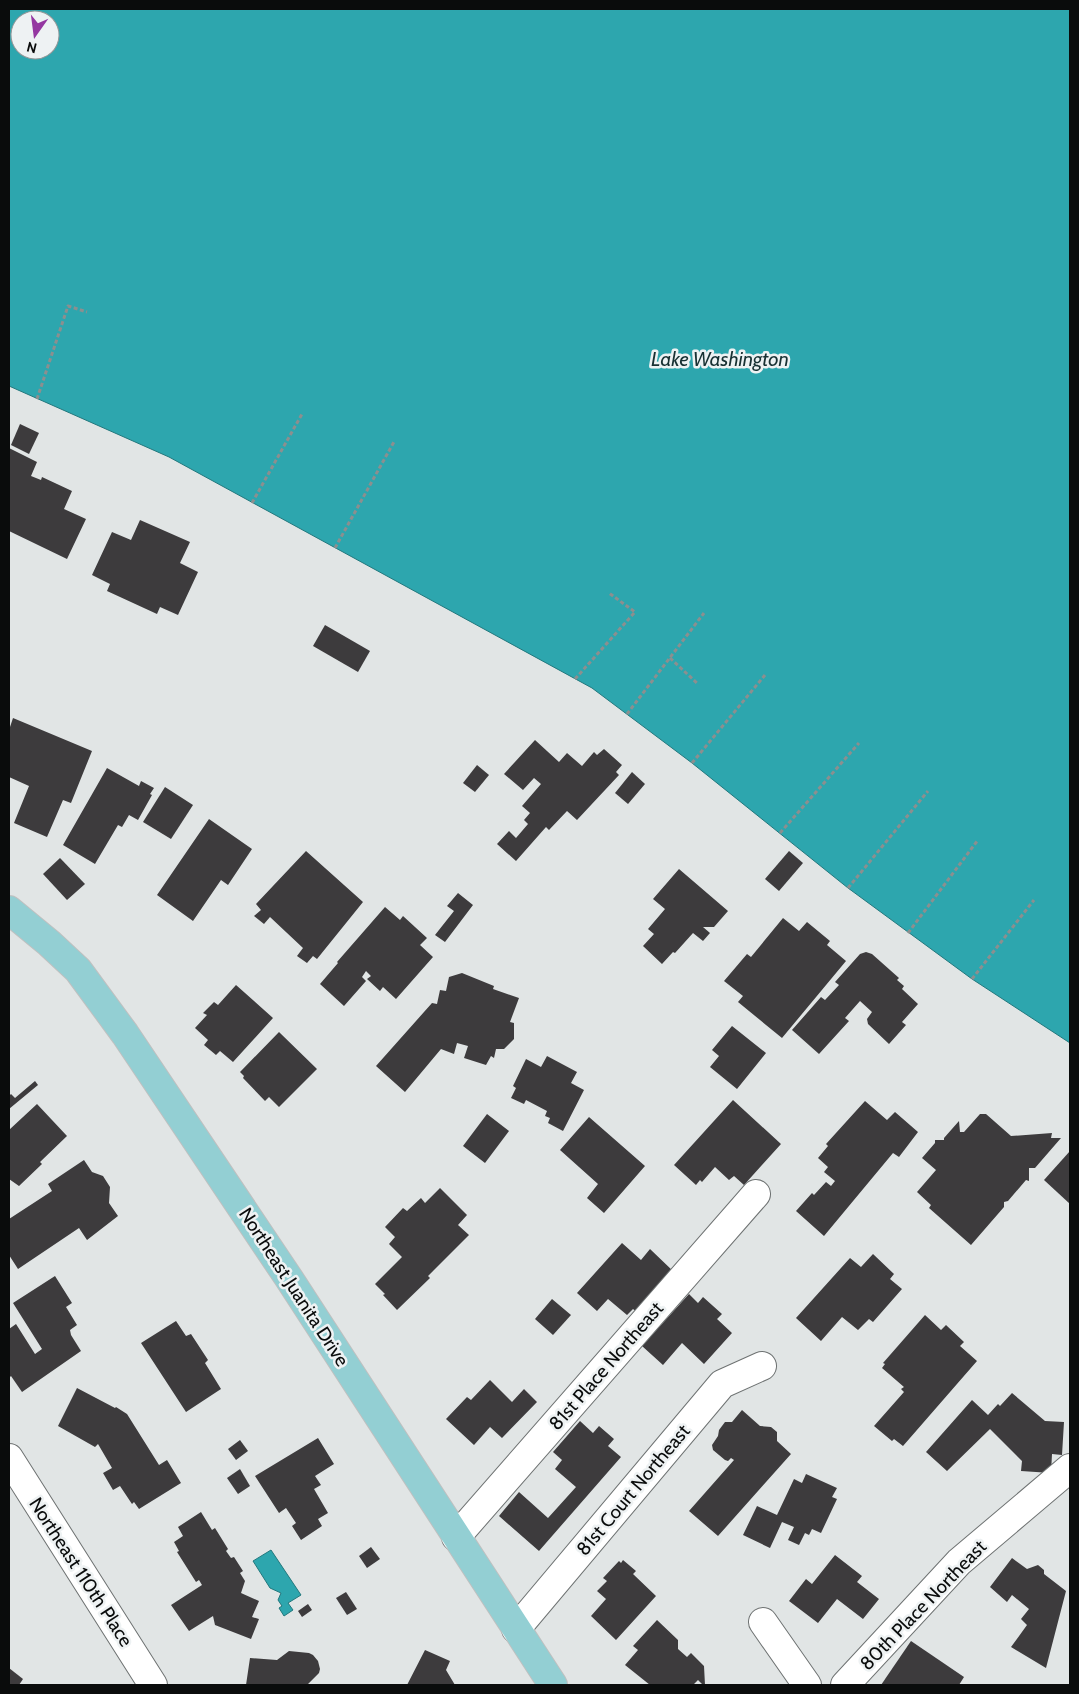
<svg xmlns="http://www.w3.org/2000/svg" width="1079" height="1694" font-family="Cabin,sans-serif">
<style>
.water{fill:#2da6ae;stroke:#22787d;fill-rule:evenodd}
.building{fill:#3d3b3d}
.lines{fill:none;stroke-linecap:round;stroke-linejoin:round}
.minor-casing{stroke:#6e7272;stroke-width:30}
.major-casing{stroke:#bfc0c0;stroke-width:30}
.path{stroke:#8c8f8f;stroke-width:3;stroke-dasharray:4 2.5;stroke-linecap:butt}
.minor{stroke:#fff;stroke-width:28}
.major{stroke:#93cfd3;stroke-width:28}
.labels{text-anchor:middle;dominant-baseline:central;stroke-width:5;stroke-linejoin:round;paint-order:stroke}
.street-label{font-size:19px;fill:#0a0c0c;stroke:#eef2f3}
.water-label{font-size:20px;font-style:italic;fill:#183133;stroke:#eef2f3}
</style>
<rect width="100%" height="100%" fill="#e1e5e5"/>
<!-- water -->
<g class="water">
<path d="M 9,9 L 1070,9 L 1070,1043 L 972,979 L 848,888 L 692,763 L 592,688 L 169,457 L 9,386 ZM 20,20 L 50,20 L 50,50 L 20,50 Z"/>
<path d="M 271,1550 L 301,1595 L 288,1603 L 293,1610 L 284,1616 L 279,1608 L 282,1606 L 278,1600 L 281,1593 L 270,1588 L 253,1561 Z"/>
</g>
<!-- building -->
<g class="building">
<path d="M 20,424 L 39,433 L 29,454 L 11,445 Z"/>
<path d="M 9,448 L 37,462 L 31,476 L 41,480 L 42,477 L 72,491 L 64,509 L 86,519 L 67,559 L 9,531 Z"/>
<path d="M 140,520 L 190,542 L 180,563 L 198,572 L 178,615 L 160,607 L 157,614 L 107,591 L 110,584 L 92,575 L 112,532 L 131,540 Z"/>
<path d="M 325,625 L 370,651 L 358,672 L 313,646 Z"/>
<path d="M 13,718 L 92,751 L 71,803 L 63,800 L 47,837 L 14,823 L 29,786 L 9,777 L 9,730 Z"/>
<path d="M 535,740 L 559,762 L 567,753 L 582,766 L 594,752 L 597,755 L 604,749 L 622,765 L 616,772 L 619,775 L 577,820 L 567,811 L 549,830 L 546,827 L 516,861 L 497,844 L 509,831 L 516,838 L 528,824 L 524,820 L 530,813 L 522,806 L 541,784 L 534,778 L 523,790 L 504,774 Z"/>
<path d="M 477,765 L 489,775 L 475,792 L 463,783 Z"/>
<path d="M 107,768 L 139,786 L 141,781 L 154,788 L 150,794 L 152,795 L 138,820 L 129,815 L 122,827 L 118,825 L 95,864 L 63,845 Z"/>
<path d="M 632,772 L 645,784 L 628,804 L 615,793 Z"/>
<path d="M 165,787 L 193,805 L 171,839 L 143,822 Z"/>
<path d="M 209,819 L 252,849 L 228,885 L 221,880 L 193,921 L 157,895 Z"/>
<path d="M 306,851 L 363,902 L 317,959 L 313,956 L 307,963 L 297,956 L 303,948 L 270,917 L 264,924 L 254,916 L 261,910 L 256,904 Z"/>
<path d="M 789,851 L 803,863 L 779,891 L 765,879 Z"/>
<path d="M 60,858 L 85,884 L 67,900 L 43,874 Z"/>
<path d="M 679,869 L 728,911 L 714,927 L 703,927 L 710,933 L 703,941 L 693,933 L 675,953 L 673,952 L 662,964 L 643,946 L 654,934 L 648,929 L 665,909 L 653,899 Z"/>
<path d="M 458,893 L 473,905 L 445,942 L 435,935 L 454,911 L 447,906 Z"/>
<path d="M 385,907 L 400,920 L 403,916 L 427,938 L 420,945 L 433,957 L 396,999 L 383,987 L 380,991 L 367,979 L 371,976 L 366,971 L 362,977 L 366,981 L 344,1006 L 320,984 L 338,963 L 337,962 Z"/>
<path d="M 783,918 L 799,931 L 807,922 L 830,941 L 827,945 L 846,961 L 782,1038 L 738,1002 L 743,996 L 724,981 L 747,954 L 751,957 Z"/>
<path d="M 866,952 L 872,954 L 899,978 L 897,980 L 904,986 L 902,989 L 918,1004 L 902,1022 L 906,1025 L 889,1044 L 868,1024 L 867,1019 L 872,1012 L 860,1001 L 845,1018 L 849,1021 L 819,1054 L 792,1030 L 821,997 L 825,1000 L 839,985 L 835,982 L 860,954 Z"/>
<path d="M 462,973 L 494,986 L 493,989 L 519,998 L 510,1022 L 514,1023 L 514,1039 L 504,1049 L 496,1049 L 494,1058 L 491,1056 L 486,1065 L 464,1058 L 468,1046 L 457,1043 L 454,1054 L 441,1049 L 405,1092 L 376,1066 L 432,1003 L 437,1004 L 440,990 L 446,991 L 449,977 Z"/>
<path d="M 236,985 L 273,1018 L 233,1062 L 220,1051 L 216,1055 L 204,1045 L 208,1040 L 195,1028 L 207,1015 L 203,1013 L 214,1002 L 218,1005 Z"/>
<path d="M 732,1026 L 766,1053 L 737,1089 L 710,1067 L 719,1056 L 712,1050 Z"/>
<path d="M 279,1032 L 317,1069 L 279,1107 L 269,1097 L 265,1101 L 243,1078 L 244,1076 L 240,1072 Z"/>
<path d="M 547,1056 L 577,1072 L 571,1083 L 584,1090 L 563,1131 L 548,1123 L 550,1118 L 545,1116 L 547,1111 L 526,1100 L 524,1104 L 511,1098 L 516,1088 L 513,1086 L 526,1059 L 541,1067 Z"/>
<path d="M 35,1081 L 38,1085 L 9,1109 L 9,1096 L 11,1094 L 15,1098 Z"/>
<path d="M 733,1100 L 781,1144 L 744,1185 L 734,1176 L 729,1180 L 715,1167 L 702,1182 L 700,1180 L 696,1185 L 674,1165 Z"/>
<path d="M 865,1101 L 887,1120 L 895,1112 L 918,1132 L 899,1157 L 893,1153 L 824,1236 L 796,1211 L 812,1193 L 814,1195 L 826,1182 L 831,1186 L 835,1181 L 824,1172 L 828,1167 L 818,1158 L 828,1146 L 826,1144 Z"/>
<path d="M 37,1104 L 67,1136 L 40,1162 L 42,1164 L 19,1186 L 9,1179 L 9,1130 Z"/>
<path d="M 487,1114 L 509,1131 L 485,1163 L 463,1146 Z"/>
<path d="M 980,1114 L 986,1114 L 1011,1136 L 1052,1133 L 1051,1138 L 1061,1138 L 1035,1168 L 1029,1168 L 1029,1181 L 1026,1180 L 1008,1201 L 1004,1202 L 1004,1207 L 971,1245 L 929,1208 L 931,1205 L 917,1192 L 936,1170 L 922,1158 L 935,1143 L 935,1140 L 944,1140 L 944,1138 L 959,1121 L 960,1132 L 964,1132 Z"/>
<path d="M 589,1117 L 645,1166 L 604,1213 L 587,1198 L 598,1184 L 560,1150 Z"/>
<path d="M 1070,1151 L 1070,1204 L 1044,1180 Z"/>
<path d="M 84,1160 L 92,1172 L 103,1176 L 110,1187 L 109,1203 L 118,1216 L 87,1240 L 79,1228 L 18,1269 L 9,1255 L 9,1219 L 52,1191 L 48,1184 Z"/>
<path d="M 440,1188 L 467,1215 L 458,1225 L 469,1235 L 428,1276 L 430,1278 L 397,1310 L 383,1295 L 385,1294 L 375,1284 L 402,1257 L 389,1244 L 395,1237 L 385,1227 L 403,1208 L 407,1211 L 421,1198 L 425,1203 Z"/>
<path d="M 622,1243 L 641,1260 L 650,1249 L 674,1272 L 638,1313 L 633,1309 L 627,1315 L 608,1299 L 597,1311 L 577,1293 Z"/>
<path d="M 873,1254 L 894,1274 L 890,1279 L 902,1289 L 873,1322 L 869,1319 L 858,1330 L 842,1317 L 821,1341 L 796,1318 L 850,1258 L 861,1267 Z"/>
<path d="M 55,1276 L 72,1303 L 66,1307 L 77,1325 L 70,1330 L 71,1335 L 81,1351 L 22,1392 L 11,1376 L 9,1378 L 9,1329 L 16,1324 L 35,1354 L 42,1349 L 13,1303 Z"/>
<path d="M 689,1294 L 698,1303 L 703,1297 L 722,1314 L 717,1319 L 732,1333 L 704,1364 L 682,1343 L 663,1365 L 642,1346 Z"/>
<path d="M 552,1299 L 571,1315 L 553,1335 L 535,1319 Z"/>
<path d="M 925,1315 L 941,1330 L 946,1325 L 964,1342 L 960,1346 L 977,1361 L 903,1446 L 894,1439 L 892,1441 L 874,1426 L 904,1392 L 901,1389 L 904,1387 L 882,1368 L 885,1364 L 883,1363 Z"/>
<path d="M 176,1321 L 186,1336 L 191,1334 L 208,1360 L 205,1363 L 221,1389 L 186,1412 L 141,1343 Z"/>
<path d="M 490,1380 L 512,1402 L 524,1389 L 537,1402 L 502,1438 L 490,1427 L 474,1445 L 446,1419 L 467,1397 L 471,1400 Z"/>
<path d="M 77,1388 L 115,1408 L 116,1407 L 127,1414 L 159,1465 L 167,1460 L 181,1483 L 139,1509 L 134,1502 L 132,1504 L 120,1486 L 113,1490 L 103,1473 L 112,1468 L 98,1444 L 95,1447 L 58,1426 Z"/>
<path d="M 1012,1393 L 1045,1421 L 1064,1422 L 1062,1455 L 1052,1454 L 1051,1473 L 1021,1471 L 1022,1461 L 990,1429 L 947,1471 L 926,1452 L 972,1400 L 988,1415 L 998,1404 L 1000,1406 Z"/>
<path d="M 742,1410 L 760,1426 L 771,1427 L 777,1432 L 777,1441 L 791,1454 L 718,1536 L 689,1511 L 734,1460 L 731,1458 L 728,1461 L 725,1460 L 713,1450 L 712,1445 L 718,1436 L 719,1430 L 725,1422 L 732,1422 Z"/>
<path d="M 580,1421 L 593,1433 L 599,1426 L 614,1439 L 608,1446 L 621,1457 L 539,1551 L 499,1516 L 519,1492 L 548,1518 L 576,1487 L 555,1469 L 562,1460 L 553,1452 Z"/>
<path d="M 318,1438 L 334,1464 L 315,1476 L 321,1485 L 314,1489 L 328,1513 L 318,1519 L 322,1526 L 301,1540 L 292,1526 L 296,1523 L 286,1508 L 279,1513 L 255,1476 Z"/>
<path d="M 240,1440 L 248,1451 L 236,1460 L 228,1449 Z"/>
<path d="M 240,1469 L 250,1486 L 238,1494 L 227,1478 Z"/>
<path d="M 806,1474 L 837,1488 L 832,1497 L 837,1499 L 821,1533 L 812,1529 L 809,1535 L 805,1533 L 799,1545 L 788,1540 L 794,1527 L 782,1522 L 770,1548 L 743,1535 L 757,1506 L 777,1515 L 794,1479 L 802,1483 Z"/>
<path d="M 201,1512 L 212,1530 L 215,1528 L 228,1549 L 226,1551 L 231,1558 L 234,1557 L 243,1571 L 240,1573 L 245,1581 L 241,1593 L 259,1601 L 252,1617 L 259,1619 L 251,1639 L 215,1625 L 213,1616 L 189,1631 L 171,1605 L 202,1585 L 199,1580 L 196,1582 L 177,1552 L 179,1551 L 174,1542 L 183,1536 L 178,1527 Z"/>
<path d="M 371,1547 L 380,1559 L 367,1568 L 359,1556 Z"/>
<path d="M 835,1555 L 862,1576 L 857,1582 L 879,1599 L 863,1619 L 837,1599 L 818,1623 L 789,1601 L 806,1579 L 812,1584 Z"/>
<path d="M 1012,1558 L 1027,1569 L 1038,1565 L 1044,1570 L 1044,1574 L 1066,1591 L 1046,1668 L 1011,1647 L 1027,1625 L 1021,1619 L 1029,1609 L 1012,1595 L 1007,1602 L 990,1587 Z"/>
<path d="M 623,1560 L 636,1571 L 633,1574 L 656,1596 L 616,1640 L 591,1616 L 606,1599 L 597,1591 L 607,1581 L 603,1578 L 619,1561 L 621,1563 Z"/>
<path d="M 346,1592 L 357,1609 L 347,1615 L 336,1598 Z"/>
<path d="M 308,1604 L 312,1610 L 302,1617 L 298,1611 Z"/>
<path d="M 657,1620 L 678,1640 L 678,1649 L 687,1657 L 691,1653 L 704,1666 L 705,1685 L 703,1685 L 698,1680 L 693,1685 L 650,1685 L 625,1665 L 638,1650 L 633,1646 Z"/>
<path d="M 911,1641 L 964,1677 L 959,1685 L 881,1685 Z"/>
<path d="M 425,1650 L 450,1661 L 446,1670 L 455,1685 L 407,1685 Z"/>
<path d="M 289,1651 L 309,1653 L 313,1655 L 318,1661 L 320,1669 L 319,1673 L 307,1685 L 246,1685 L 250,1658 L 277,1660 Z"/>
<path d="M 9,1668 L 23,1679 L 19,1685 L 9,1685 Z"/>
</g>
<g class="lines">
<defs>
<g id="minor">
<path d="M 9,1458 L 153,1685"/>
<path d="M 456,1537 L 756,1194"/>
<path d="M 763,1622 L 807,1685"/>
<path d="M 516,1629 L 722,1384 L 762,1366"/>
<path d="M 845,1685 L 959,1562 L 1070,1468"/>
</g>
<path id="major" d="M 9,910 L 49,943 L 78,970 L 125,1034 L 288,1277 L 553,1685"/>
</defs>
<!-- minor casing -->
<use href="#minor" class="minor-casing"/>
<!-- major casing -->
<use href="#major" class="major-casing"/>
<!-- path -->
<g class="path">
<path d="M 37,399 L 68,306 L 87,312"/>
<path d="M 252,503 L 302,414"/>
<path d="M 335,548 L 395,440"/>
<path d="M 670,658 L 698,684"/>
<path d="M 575,679 L 635,612 L 609,593"/>
<path d="M 627,714 L 704,613"/>
<path d="M 692,763 L 765,675"/>
<path d="M 780,833 L 859,743"/>
<path d="M 848,888 L 928,791"/>
<path d="M 908,933 L 978,840"/>
<path d="M 972,979 L 1034,900"/>
</g>
<!-- minor -->
<use href="#minor" class="minor"/>
<!-- major -->
<use href="#major" class="major"/>
</g>
<g class="labels">
<!-- street labels -->
<g class="street-label">
<text transform="translate(294 1287) rotate(57)">Northeast Juanita Drive</text>
<text transform="translate(606 1366) rotate(-49)">81st Place Northeast</text>
<text transform="translate(633 1490) rotate(-50)">81st Court Northeast</text>
<text transform="translate(81 1572) rotate(57)">Northeast 110th Place</text>
<text transform="translate(923 1605) rotate(-46)">80th Place Northeast</text>
</g>
<!-- water labels -->
<g class="water-label">
<text x="720" y="359">Lake Washington</text>
</g>
</g>
<!-- border -->
<rect width="1079" height="1694" fill="none" stroke="#0a0c0c" stroke-width="20"/>
<!-- north arrow -->
<g transform="translate(35 35) rotate(194)"><circle r="24" fill="#eef2f3" stroke="#939697"/>
<path d="M0-4L9 19L0 12L-9 19Z" fill="#9437a1"/>
<text y="-8" font-size="14" font-weight="bold" text-anchor="middle" fill="#0a0c0c">N</text>
</g>
</svg>
